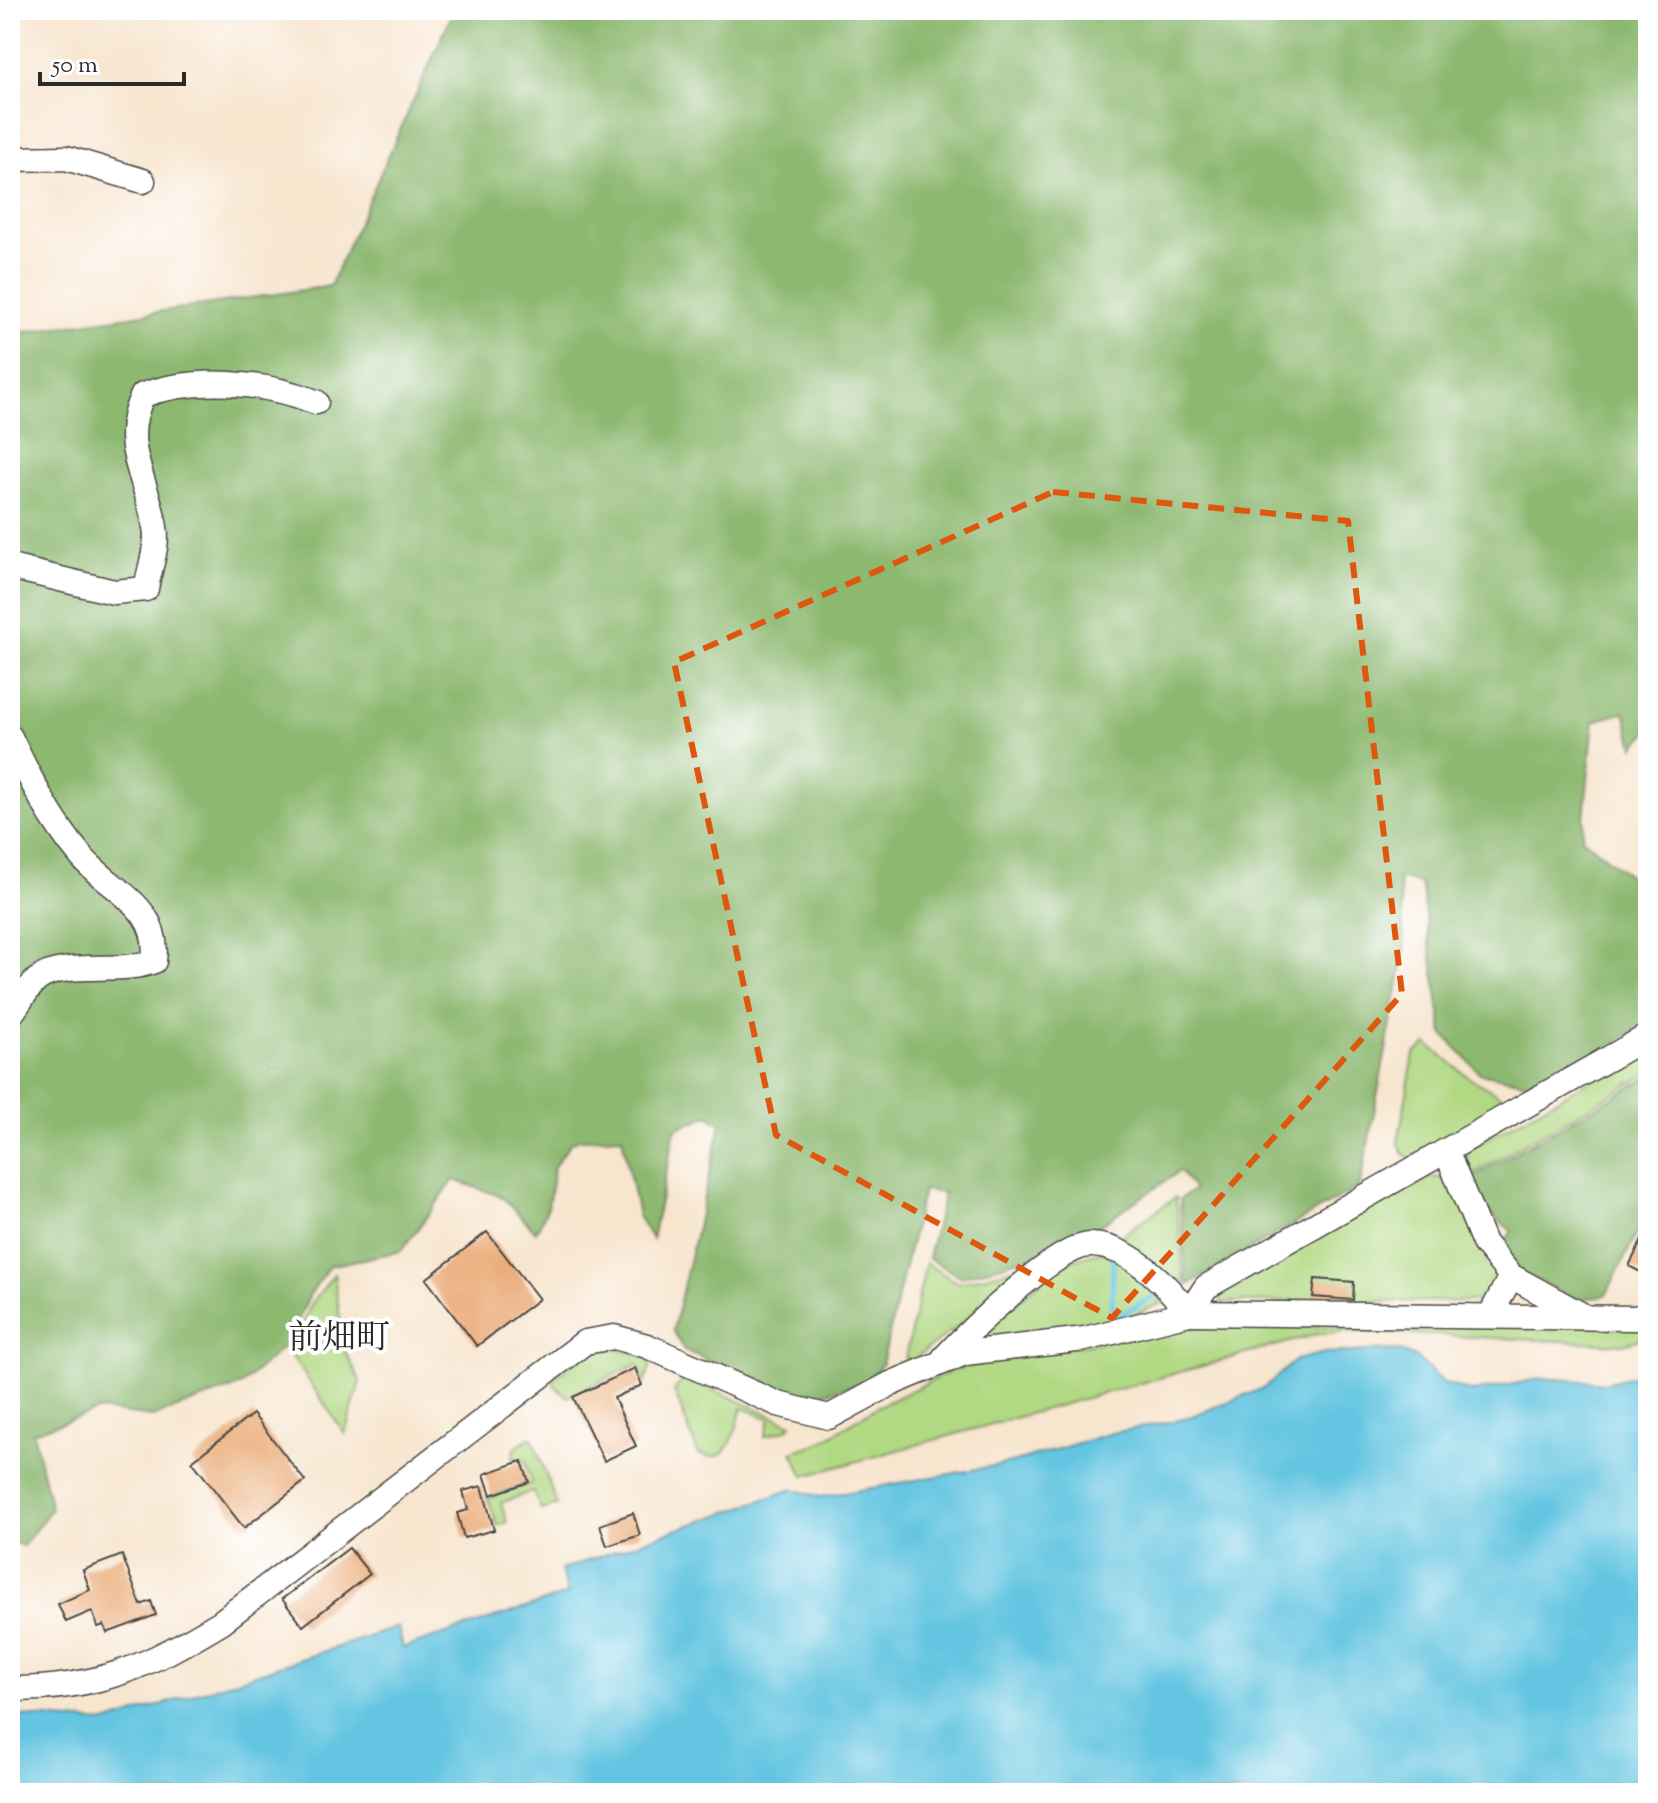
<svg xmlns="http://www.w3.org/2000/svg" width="1658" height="1803" font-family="'Sorts Mill Goudy','Noto Serif JP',serif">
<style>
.green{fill:#b1d882;stroke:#6e8256;stroke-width:2}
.forest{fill:#8cb870;stroke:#5c724e;stroke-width:2}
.water{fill:#63c5e1;stroke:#477886;stroke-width:2}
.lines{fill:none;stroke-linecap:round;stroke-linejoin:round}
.stream{stroke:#63c5e1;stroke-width:6}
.building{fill:#eaaa76}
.minor-casing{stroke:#4a4743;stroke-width:27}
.minor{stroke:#fff;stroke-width:24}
.marked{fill:none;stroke:#df570e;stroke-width:6;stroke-dasharray:16 10;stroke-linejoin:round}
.labels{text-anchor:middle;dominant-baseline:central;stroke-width:8;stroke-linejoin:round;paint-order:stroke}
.quarter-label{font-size:34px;fill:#2b2b2b;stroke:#fff}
</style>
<rect width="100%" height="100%" fill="#fff"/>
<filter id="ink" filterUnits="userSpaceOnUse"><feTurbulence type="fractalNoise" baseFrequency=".0125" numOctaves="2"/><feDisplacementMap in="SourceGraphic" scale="16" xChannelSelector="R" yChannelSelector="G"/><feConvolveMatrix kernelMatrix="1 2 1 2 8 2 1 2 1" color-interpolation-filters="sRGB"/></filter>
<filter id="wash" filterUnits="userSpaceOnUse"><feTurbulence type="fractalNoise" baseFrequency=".006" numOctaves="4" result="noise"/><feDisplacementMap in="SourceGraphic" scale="32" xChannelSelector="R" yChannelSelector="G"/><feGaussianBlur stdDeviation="1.8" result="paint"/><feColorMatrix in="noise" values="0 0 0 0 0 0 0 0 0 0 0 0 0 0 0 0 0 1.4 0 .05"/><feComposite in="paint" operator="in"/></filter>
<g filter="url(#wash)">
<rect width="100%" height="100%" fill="#f7e5ce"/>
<!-- green -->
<g class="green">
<path d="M 1427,1044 L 1471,1079 L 1503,1097 L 1502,1109 L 1412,1159 L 1404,1154 L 1398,1142 L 1414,1054 Z"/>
<path d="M 1648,1048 L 1648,1073 L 1467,1177 C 1460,1164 1465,1158 1472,1147 Z"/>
<path d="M 1423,1176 L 1440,1178 L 1449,1183 L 1499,1276 L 1490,1301 L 1220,1302 L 1221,1291 Z"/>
<path d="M 1176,1197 L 1184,1282 L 1172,1281 L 1111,1243 Z"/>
<path d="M 1101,1251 L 1163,1289 L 1164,1302 L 1113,1324 L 982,1344 L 975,1339 L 1062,1263 Z"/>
<path d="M 1044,1261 L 913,1360 L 905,1358 L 926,1263 L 958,1283 Z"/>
<path d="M 334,1274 L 344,1348 L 360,1381 L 345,1434 L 289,1352 L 312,1303 Z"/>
<path d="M 1648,1325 L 1648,1337 L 1623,1344 L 1348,1331 L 1318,1334 L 804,1476 L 792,1452 L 819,1443 L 877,1407 L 956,1369 L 1179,1327 Z"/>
<path d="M 612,1348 L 646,1356 L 651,1364 L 645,1383 L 637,1364 L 567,1397 L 554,1385 L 554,1378 L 582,1356 Z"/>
<path d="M 682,1380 L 691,1380 L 792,1424 L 787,1429 L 765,1436 L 770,1419 L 742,1408 C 735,1431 730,1469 698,1453 L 674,1391 Z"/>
<path d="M 532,1437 L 557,1505 L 541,1510 L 533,1491 L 501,1503 L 507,1522 L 497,1526 L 488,1498 L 532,1483 L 524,1458 L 513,1460 C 512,1447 521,1442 532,1437 Z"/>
</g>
<!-- forest -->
<g class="forest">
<path d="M 454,10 L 1648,10 L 1648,732 L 1634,747 L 1625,712 L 1594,721 L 1582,838 L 1648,891 L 1648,1022 L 1543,1086 L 1480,1073 L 1443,1034 L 1421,884 L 1399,878 L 1405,950 L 1360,1186 L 1187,1285 L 1180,1199 L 1194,1190 L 1180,1171 L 1072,1244 L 961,1277 L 928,1258 L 944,1193 L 923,1190 L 882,1364 L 867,1381 L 813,1396 L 781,1393 L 684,1350 L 673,1330 L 721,1124 L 709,1115 L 675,1129 L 652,1239 L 638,1216 L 622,1137 L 579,1139 L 570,1144 L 554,1167 L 548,1207 L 536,1232 L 501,1196 L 454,1180 L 401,1251 L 329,1266 L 309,1296 L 288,1342 L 242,1385 L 152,1417 L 100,1410 L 33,1432 L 51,1509 L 23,1546 L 10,1541 L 10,334 L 330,286 Z"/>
<path d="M 1648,1077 L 1648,1211 L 1606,1295 L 1579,1300 L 1523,1274 L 1502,1247 L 1512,1231 L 1477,1203 L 1468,1180 Z"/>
</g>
<!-- water -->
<path class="water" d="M 1398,1350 L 1416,1357 L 1444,1383 L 1473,1392 L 1544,1378 L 1605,1383 L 1648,1372 L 1648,1793 L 10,1793 L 10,1715 L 106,1723 L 398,1627 L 403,1648 L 568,1594 L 561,1570 L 793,1489 L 821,1497 L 1011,1463 L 1112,1433 L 1184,1419 L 1264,1388 L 1296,1360 L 1324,1353 Z"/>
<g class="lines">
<!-- stream -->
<path class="stream" d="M 1113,1259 L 1112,1319 L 1159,1294"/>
</g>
<g id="blocks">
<!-- building -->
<g class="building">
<path d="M 1648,1228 L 1648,1276 L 1629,1266 Z"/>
<path d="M 487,1232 L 539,1299 L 477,1346 L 426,1279 Z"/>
<path d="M 1315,1279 L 1354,1282 L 1353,1300 L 1313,1297 Z"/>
<path d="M 635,1368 L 642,1385 L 614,1398 L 636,1446 L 604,1461 L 573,1397 Z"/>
<path d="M 253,1414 L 305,1481 L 244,1528 L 192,1461 Z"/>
<path d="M 522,1461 L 529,1482 L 491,1495 L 484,1474 Z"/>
<path d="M 482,1486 L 494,1530 L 464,1538 L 457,1513 L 468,1510 L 463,1491 Z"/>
<path d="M 633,1513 L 640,1535 L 607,1546 L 600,1525 Z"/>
<path d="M 349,1548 L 370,1574 L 303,1626 L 282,1599 Z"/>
<path d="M 122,1555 L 141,1605 L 151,1601 L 156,1615 L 107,1633 L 104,1625 L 98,1627 L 92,1611 L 66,1622 L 58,1604 L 90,1590 L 83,1570 Z"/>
</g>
</g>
</g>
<g filter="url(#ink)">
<use href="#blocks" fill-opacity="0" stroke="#4a4743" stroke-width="2"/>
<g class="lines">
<defs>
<g id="minor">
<path d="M 10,159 L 66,158 L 143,181"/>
<path d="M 10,567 L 114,592 L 146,589 C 149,570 159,545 155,527 C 147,477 118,444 143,395 C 196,376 265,382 316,402"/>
<path d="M 10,737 C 30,779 50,819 80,855 C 109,891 162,905 154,961 C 121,975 63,959 37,980 C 26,989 19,1005 10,1015"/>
<path d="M 1447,1153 L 1484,1243 L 1511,1276 L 1582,1315"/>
<path d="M 1490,1316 L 1511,1276"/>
<path d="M 944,1358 C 967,1333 1057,1245 1090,1245 C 1129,1245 1166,1284 1189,1313 L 1634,1318 L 1648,1315"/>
<path d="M 10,1689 C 99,1689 146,1667 221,1622 L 585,1342 L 614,1337 L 647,1346 L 778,1404 L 829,1417 L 890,1384 L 965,1353 L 1085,1339 L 1189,1313 L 1206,1287 L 1648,1036"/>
</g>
</defs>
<!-- minor casing -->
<use href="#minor" class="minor-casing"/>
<!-- minor -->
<use href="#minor" class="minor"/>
</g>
</g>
<!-- marked area -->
<path class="marked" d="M 1053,492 L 1348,521 L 1402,994 L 1112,1318 L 776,1135 L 674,662 Z"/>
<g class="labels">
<!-- quarter labels -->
<g class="quarter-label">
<text x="339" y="1339">前畑町</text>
</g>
</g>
<!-- margin -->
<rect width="1658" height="1803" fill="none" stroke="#fff" stroke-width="40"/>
<!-- scale -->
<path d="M40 72v12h144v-12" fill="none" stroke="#2b2b2b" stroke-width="4"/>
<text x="52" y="72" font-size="24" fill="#2b2b2b" stroke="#ffffff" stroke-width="6" paint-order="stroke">50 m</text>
</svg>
